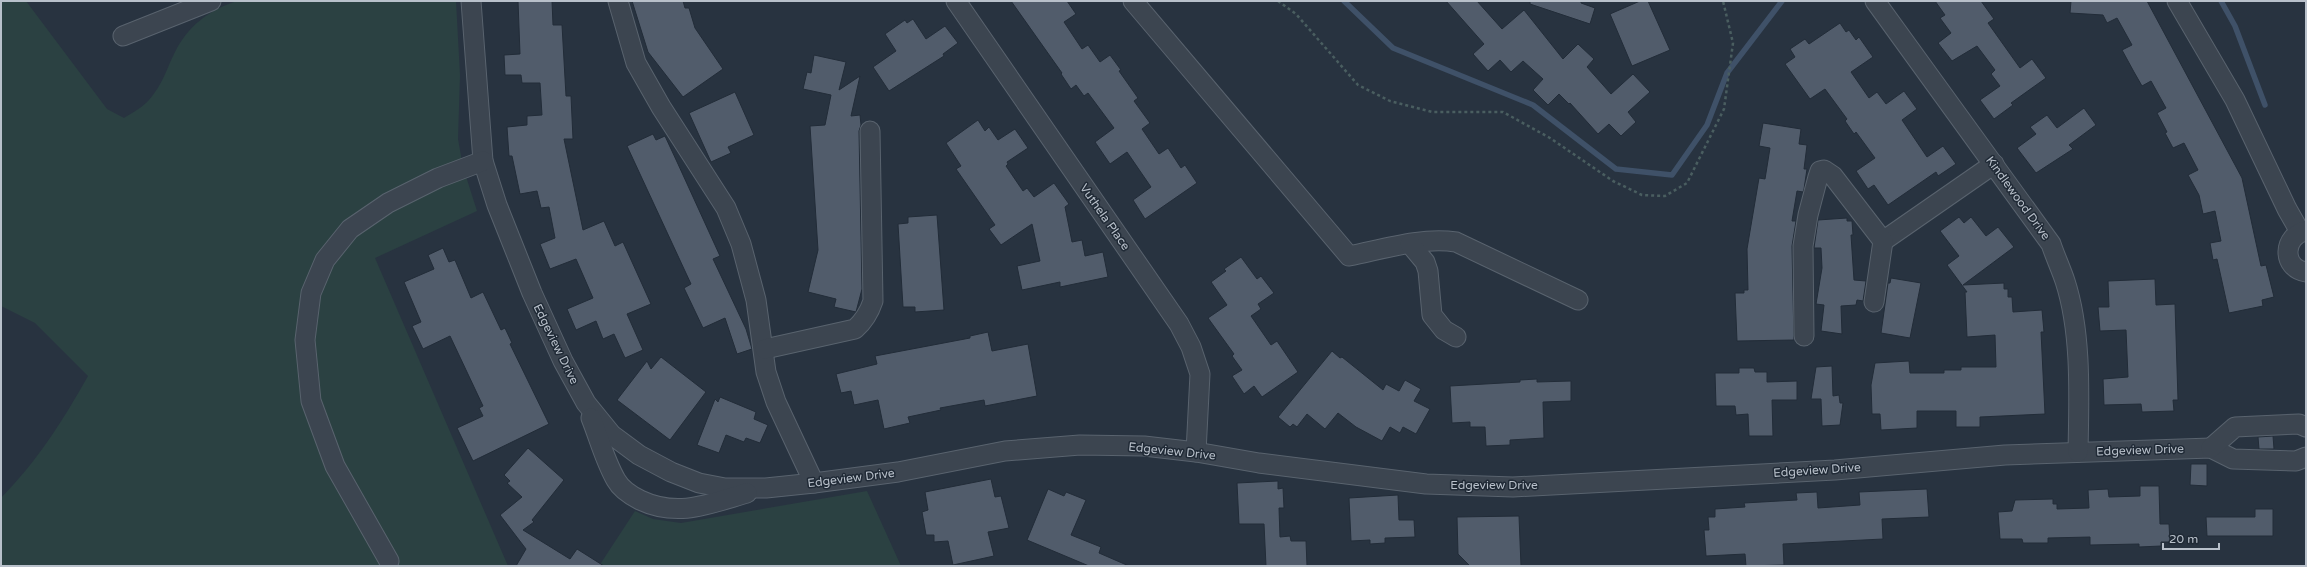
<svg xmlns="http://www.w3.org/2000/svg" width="2307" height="567" font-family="'Varela Round',sans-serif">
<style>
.green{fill:#2b4142}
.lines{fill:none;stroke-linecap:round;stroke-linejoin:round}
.stream{stroke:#3f5168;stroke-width:5.5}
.building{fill:#515c6b;stroke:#222c38}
.minor-casing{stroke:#59636e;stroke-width:21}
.path{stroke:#4a5e60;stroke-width:2.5;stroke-dasharray:3 3;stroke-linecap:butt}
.minor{stroke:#3c4550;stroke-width:19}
.labels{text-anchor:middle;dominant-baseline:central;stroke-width:3;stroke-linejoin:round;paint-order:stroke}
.street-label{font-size:12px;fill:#b8c0ca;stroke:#202a36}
</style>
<rect width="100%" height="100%" fill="#283340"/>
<!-- green -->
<g class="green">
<path d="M 1,1 L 26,1 L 107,109 L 124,118 C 132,113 143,107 149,100 C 163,84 166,70 175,52 C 188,26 209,10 237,1 L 456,1 L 460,75 L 458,139 L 463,167 L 477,211 L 375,258 L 508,566 L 1,566 L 1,498 C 38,460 62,422 88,376 L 35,323 L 1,306 Z"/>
<path d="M 867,491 L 901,566 L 599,566 L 635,511 L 653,519 L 681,523 Z"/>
</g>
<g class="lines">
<!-- stream -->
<g class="stream">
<path d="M 1344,1 L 1393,48 L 1533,105 L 1616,169 L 1672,175 L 1707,125 L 1727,73 L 1782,1"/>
<path d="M 2221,1 L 2235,26 L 2265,105"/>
</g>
</g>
<!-- building -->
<g class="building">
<path d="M 518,1 L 552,1 L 553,25 L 562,25 L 566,96 L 571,96 L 573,139 L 564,139 L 583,230 L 604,221 L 615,246 L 623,242 L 651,304 L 627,314 L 643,350 L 625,358 L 614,334 L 603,339 L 596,321 L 576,330 L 567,309 L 593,298 L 576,259 L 550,269 L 540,244 L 555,238 L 549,207 L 541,208 L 537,191 L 520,194 L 512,156 L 509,156 L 507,127 L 527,125 L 527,116 L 542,115 L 540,83 L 522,83 L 521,75 L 505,75 L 504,55 L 520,54 Z"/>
<path d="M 632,1 L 683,1 L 685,8 L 689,8 L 695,28 L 723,69 L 683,97 L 648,52 Z"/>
<path d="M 1011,1 L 1067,1 L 1076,14 L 1064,22 L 1082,49 L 1088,45 L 1100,62 L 1110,55 L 1121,70 L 1119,71 L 1138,98 L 1134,101 L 1150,123 L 1142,129 L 1159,154 L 1168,148 L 1181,168 L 1185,165 L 1197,183 L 1145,219 L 1133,200 L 1151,187 L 1127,152 L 1110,164 L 1095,142 L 1114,128 L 1088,93 L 1084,96 L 1076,85 L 1071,89 L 1061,74 L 1062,73 Z"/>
<path d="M 1446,1 L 1477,1 L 1502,29 L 1524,10 L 1563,59 L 1578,44 L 1594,59 L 1587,67 L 1611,94 L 1633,74 L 1650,92 L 1628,112 L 1636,122 L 1621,136 L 1609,124 L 1598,134 L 1570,103 L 1569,104 L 1559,94 L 1548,105 L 1533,90 L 1543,79 L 1523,61 L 1511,72 L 1500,60 L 1488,71 L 1473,54 L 1484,44 Z"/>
<path d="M 1530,1 L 1581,1 L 1581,3 L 1595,8 L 1590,24 L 1530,4 Z"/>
<path d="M 1640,1 L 1648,1 L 1670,50 L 1632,66 L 1610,14 Z"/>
<path d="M 1935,1 L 1981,1 L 1994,19 L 1988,23 L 2020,68 L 2032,59 L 2046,78 L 2011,103 L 2013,105 L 1994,119 L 1980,100 L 2000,86 L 1991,74 L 1995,70 L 1977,46 L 1952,61 L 1938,43 L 1951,33 L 1940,18 L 1945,15 Z"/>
<path d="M 2071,1 L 2147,1 L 2242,178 L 2261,266 L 2266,265 L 2274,297 L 2262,300 L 2263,306 L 2229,313 L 2217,259 L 2213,260 L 2210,243 L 2221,241 L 2215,211 L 2203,214 L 2199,195 L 2188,175 L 2198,170 L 2184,143 L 2173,148 L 2165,133 L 2167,132 L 2157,113 L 2166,108 L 2151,81 L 2142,86 L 2134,72 L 2122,50 L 2132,45 L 2117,18 L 2107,23 L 2103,15 L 2070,13 Z"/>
<path d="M 913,19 L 926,39 L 945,26 L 958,43 L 943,54 L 944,56 L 889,91 L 873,67 L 896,51 L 885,34 L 905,20 L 907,23 Z"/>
<path d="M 1840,23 L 1846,32 L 1849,30 L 1856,40 L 1859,37 L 1873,57 L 1851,72 L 1869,98 L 1877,92 L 1886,104 L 1904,91 L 1917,109 L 1902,120 L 1927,157 L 1943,146 L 1956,164 L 1938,176 L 1936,172 L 1888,205 L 1874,185 L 1868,189 L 1856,171 L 1875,158 L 1856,132 L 1854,134 L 1845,121 L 1847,119 L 1825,89 L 1810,99 L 1785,64 L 1795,57 L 1790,49 L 1805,39 L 1809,44 Z"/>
<path d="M 814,55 L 846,62 L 839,90 L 860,76 L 851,116 L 860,115 L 861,125 L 859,131 L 862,289 L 856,312 L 834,307 L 836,299 L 808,292 L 818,250 L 810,126 L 825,125 L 831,95 L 803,89 L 807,72 L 811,73 Z"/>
<path d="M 735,92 L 754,135 L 728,147 L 731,153 L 711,162 L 689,113 Z"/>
<path d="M 2084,108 L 2096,125 L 2069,145 L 2073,149 L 2036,173 L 2017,148 L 2036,134 L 2030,127 L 2047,115 L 2057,128 Z"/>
<path d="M 978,120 L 985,131 L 989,127 L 998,140 L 1015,129 L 1028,148 L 1007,162 L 1008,164 L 1006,166 L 1023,191 L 1027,188 L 1034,197 L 1054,183 L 1069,204 L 1065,207 L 1072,242 L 1082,240 L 1085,256 L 1103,252 L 1108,277 L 1060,287 L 1060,282 L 1022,290 L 1017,266 L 1040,261 L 1032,224 L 1001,245 L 989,229 L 995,225 L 956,169 L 961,166 L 946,143 Z"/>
<path d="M 1763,123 L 1801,129 L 1799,144 L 1807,145 L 1804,169 L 1807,169 L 1804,189 L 1803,192 L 1797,191 L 1792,221 L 1796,221 L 1792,246 L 1794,340 L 1737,341 L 1735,293 L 1744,293 L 1744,290 L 1748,290 L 1747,249 L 1759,178 L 1765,179 L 1770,148 L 1759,146 Z"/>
<path d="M 653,134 L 656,140 L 665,136 L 678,164 L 720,256 L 713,259 L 746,329 L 752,349 L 737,354 L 725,318 L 703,328 L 684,288 L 691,284 L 627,146 Z"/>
<path d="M 937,215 L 944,310 L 915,312 L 915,307 L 903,307 L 898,224 L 908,223 L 908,217 Z"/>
<path d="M 1959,217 L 1964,223 L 1971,217 L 1986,236 L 1998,227 L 2014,247 L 1963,285 L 2004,283 L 2004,289 L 2008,289 L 2008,297 L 2012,297 L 2013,312 L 2042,310 L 2044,332 L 2041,332 L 2045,414 L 1980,417 L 1980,427 L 1956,427 L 1956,411 L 1917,411 L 1917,428 L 1881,430 L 1880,414 L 1872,414 L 1871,385 L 1875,363 L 1909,361 L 1910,373 L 1944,373 L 1944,370 L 1961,370 L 1961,367 L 1996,367 L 1995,335 L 1967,337 L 1965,292 L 1967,292 L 1947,265 L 1959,256 L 1940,231 Z"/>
<path d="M 1847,218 L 1847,221 L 1852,221 L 1853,235 L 1851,235 L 1854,280 L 1866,281 L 1863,301 L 1857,300 L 1856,305 L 1841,306 L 1842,334 L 1821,331 L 1824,305 L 1816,304 L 1822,268 L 1821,248 L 1814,248 L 1818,220 Z"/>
<path d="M 443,248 L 449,262 L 455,260 L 471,298 L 483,292 L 501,330 L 505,328 L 512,343 L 510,344 L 549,424 L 473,461 L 457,428 L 483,416 L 479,408 L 483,406 L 450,336 L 423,349 L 412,326 L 421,322 L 404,282 L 434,269 L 428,255 Z"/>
<path d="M 1241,257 L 1257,279 L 1261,276 L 1274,293 L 1258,304 L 1261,309 L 1251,316 L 1271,345 L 1277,341 L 1298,372 L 1262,397 L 1254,386 L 1244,394 L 1232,376 L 1242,370 L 1232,356 L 1234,354 L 1208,318 L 1227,305 L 1211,282 L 1226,271 L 1224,269 Z"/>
<path d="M 1891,278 L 1921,283 L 1910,338 L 1881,333 L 1888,283 L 1890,283 Z"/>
<path d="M 2155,279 L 2156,305 L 2175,304 L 2178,400 L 2173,400 L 2174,411 L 2142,412 L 2141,404 L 2104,405 L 2103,379 L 2128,377 L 2126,330 L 2100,331 L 2098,307 L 2109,307 L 2108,281 Z"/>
<path d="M 988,332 L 992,351 L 1028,344 L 1037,396 L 985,406 L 984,400 L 940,408 L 941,410 L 908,417 L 910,423 L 884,429 L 878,400 L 854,405 L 851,391 L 841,393 L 836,374 L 877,364 L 875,356 L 970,338 L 970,336 Z"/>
<path d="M 1332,351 L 1340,358 L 1342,357 L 1383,390 L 1386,384 L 1399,391 L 1405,380 L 1421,389 L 1414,401 L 1430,409 L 1416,434 L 1403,427 L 1400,433 L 1390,427 L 1382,441 L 1356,427 L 1338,413 L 1325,429 L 1307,414 L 1297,427 L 1293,424 L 1290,427 L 1278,417 Z"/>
<path d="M 661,357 L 706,392 L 670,440 L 617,400 L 647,361 L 651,369 Z"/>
<path d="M 1832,366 L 1833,396 L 1839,395 L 1840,403 L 1843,403 L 1840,425 L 1822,426 L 1821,399 L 1811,399 L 1816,367 Z"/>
<path d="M 1739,368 L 1754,368 L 1755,372 L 1767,372 L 1767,382 L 1797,381 L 1797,400 L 1772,400 L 1773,436 L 1749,436 L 1748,414 L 1736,415 L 1735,406 L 1716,406 L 1715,373 L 1739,373 Z"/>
<path d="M 1537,379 L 1537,382 L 1571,381 L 1571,401 L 1543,402 L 1544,438 L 1510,440 L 1510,445 L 1486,446 L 1485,427 L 1470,427 L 1470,422 L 1452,423 L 1450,386 L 1520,382 L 1520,380 Z"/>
<path d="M 720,397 L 756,412 L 754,419 L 768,425 L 760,443 L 746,438 L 744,442 L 726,435 L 719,453 L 697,445 L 715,399 L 718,402 Z"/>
<path d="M 2273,436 L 2274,449 L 2259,449 L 2258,437 Z"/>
<path d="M 528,448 L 564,480 L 532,520 L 534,522 L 523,530 L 570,559 L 577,549 L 604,566 L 516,566 L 526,549 L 500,515 L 522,497 L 507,483 L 510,481 L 504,475 Z"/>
<path d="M 2191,464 L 2207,464 L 2207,486 L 2190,485 Z"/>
<path d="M 991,479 L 995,497 L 1001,496 L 1009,528 L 988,532 L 994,556 L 953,565 L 948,541 L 934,542 L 934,535 L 926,535 L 922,512 L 928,510 L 925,492 Z"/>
<path d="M 1278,481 L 1278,489 L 1283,488 L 1284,508 L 1279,508 L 1280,537 L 1290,536 L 1291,541 L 1306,541 L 1307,566 L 1266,566 L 1264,524 L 1239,524 L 1237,483 Z"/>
<path d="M 2140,486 L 2159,486 L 2160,524 L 2169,524 L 2170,542 L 2161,542 L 2161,546 L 2139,547 L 2139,544 L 2090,545 L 2090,537 L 2048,538 L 2048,543 L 2023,543 L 2022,539 L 2000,539 L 1998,512 L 2012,511 L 2015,500 L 2053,499 L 2053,504 L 2057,504 L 2057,509 L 2089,508 L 2088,490 L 2108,489 L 2109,497 L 2140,496 Z"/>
<path d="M 1048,489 L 1064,496 L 1066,492 L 1086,500 L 1071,535 L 1101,547 L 1099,553 L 1129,566 L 1089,566 L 1027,540 Z"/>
<path d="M 1927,489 L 1929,517 L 1882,519 L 1883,539 L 1783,544 L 1784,565 L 1746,566 L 1745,554 L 1706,556 L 1704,530 L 1709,530 L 1708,517 L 1715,517 L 1715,509 L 1745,507 L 1744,503 L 1797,500 L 1796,493 L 1817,492 L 1818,508 L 1860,505 L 1859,492 Z"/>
<path d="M 1398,495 L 1399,520 L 1414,520 L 1415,537 L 1385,538 L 1385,543 L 1370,544 L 1370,540 L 1351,541 L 1349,498 Z"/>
<path d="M 2255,509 L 2273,509 L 2273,536 L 2207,536 L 2206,517 L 2255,517 Z"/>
<path d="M 1519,516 L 1521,566 L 1470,566 L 1458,554 L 1457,517 Z"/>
</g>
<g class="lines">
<defs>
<g id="minor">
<path d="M 471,1 L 483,161 L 497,205 L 532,293 L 563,361 L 586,403 L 612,435 L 639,455 L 671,472 L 699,483 L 725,488 L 766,488 L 814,483 L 898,472 L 1005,451 L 1080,445 L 1144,446 L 1196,452 L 1259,463 L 1426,484 L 1513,487 L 1835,470 L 2005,455 L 2211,448 L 2233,459 L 2296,461 L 2306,457"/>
<path d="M 618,1 L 636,63 L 661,107 L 726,208 L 741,244 L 756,300 L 766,372 L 776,402 L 814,483"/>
<path d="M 956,1 L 1179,324 L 1191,347 L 1200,374 L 1196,452"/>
<path d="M 1133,1 L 1349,256 C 1384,249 1421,237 1456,242 L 1578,300"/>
<path d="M 1875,1 L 2051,244 C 2055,256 2061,269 2065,281 C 2082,333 2079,398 2078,452"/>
<path d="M 2177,1 L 2235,100 L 2287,209 L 2300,232"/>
<path d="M 123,36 L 211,1"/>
<path d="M 2306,231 C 2283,235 2281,268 2306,272"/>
<path d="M 1883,241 L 1994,164"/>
<path d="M 1410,244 L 1425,262 L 1428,271 L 1432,315 L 1444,330 L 1456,337"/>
<path d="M 1804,336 L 1803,246 L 1808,215 L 1818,177 L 1820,171 L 1824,170 L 1833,176 L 1883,241 L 1874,302"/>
<path d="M 765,349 L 855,329 C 864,321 869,313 873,301 L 870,131"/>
<path d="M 591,418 C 599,438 605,461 616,480 C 621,489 632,496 640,500 C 678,518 709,504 747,493"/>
<path d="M 2211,448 L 2235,427 L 2299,424 L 2306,427"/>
<path d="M 389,561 L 335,466 L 311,401 L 305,340 L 311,293 L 325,260 L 350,229 L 388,203 L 438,178 L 483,161"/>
</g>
</defs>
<!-- minor casing -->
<use href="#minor" class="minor-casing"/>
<!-- path -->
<path class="path" d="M 1278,1 L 1296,14 L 1358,85 L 1390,101 L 1432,112 L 1503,112 L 1550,138 L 1613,181 L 1642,195 L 1665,196 L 1687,183 L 1724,109 L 1733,43 L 1723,1"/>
<!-- minor -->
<use href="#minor" class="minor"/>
</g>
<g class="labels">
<!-- street labels -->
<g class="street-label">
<text transform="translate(2018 198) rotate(54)">Kindlewood Drive</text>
<text transform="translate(1105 217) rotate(55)">Vuthela Place</text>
<text transform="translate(556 344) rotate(64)">Edgeview Drive</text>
<text transform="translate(2140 450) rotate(-2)">Edgeview Drive</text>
<text transform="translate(1172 451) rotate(6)">Edgeview Drive</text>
<text transform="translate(1817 470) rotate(-4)">Edgeview Drive</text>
<text transform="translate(851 478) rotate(-7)">Edgeview Drive</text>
<text x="1494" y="485">Edgeview Drive</text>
</g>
</g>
<!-- border -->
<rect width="2307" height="567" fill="none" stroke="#b8c0ca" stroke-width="4"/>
<!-- scale -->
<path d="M2163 543v6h56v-6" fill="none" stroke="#b8c0ca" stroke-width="2"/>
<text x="2169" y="543" font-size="12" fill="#b8c0ca" stroke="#202a36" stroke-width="3" paint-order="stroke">20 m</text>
</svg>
